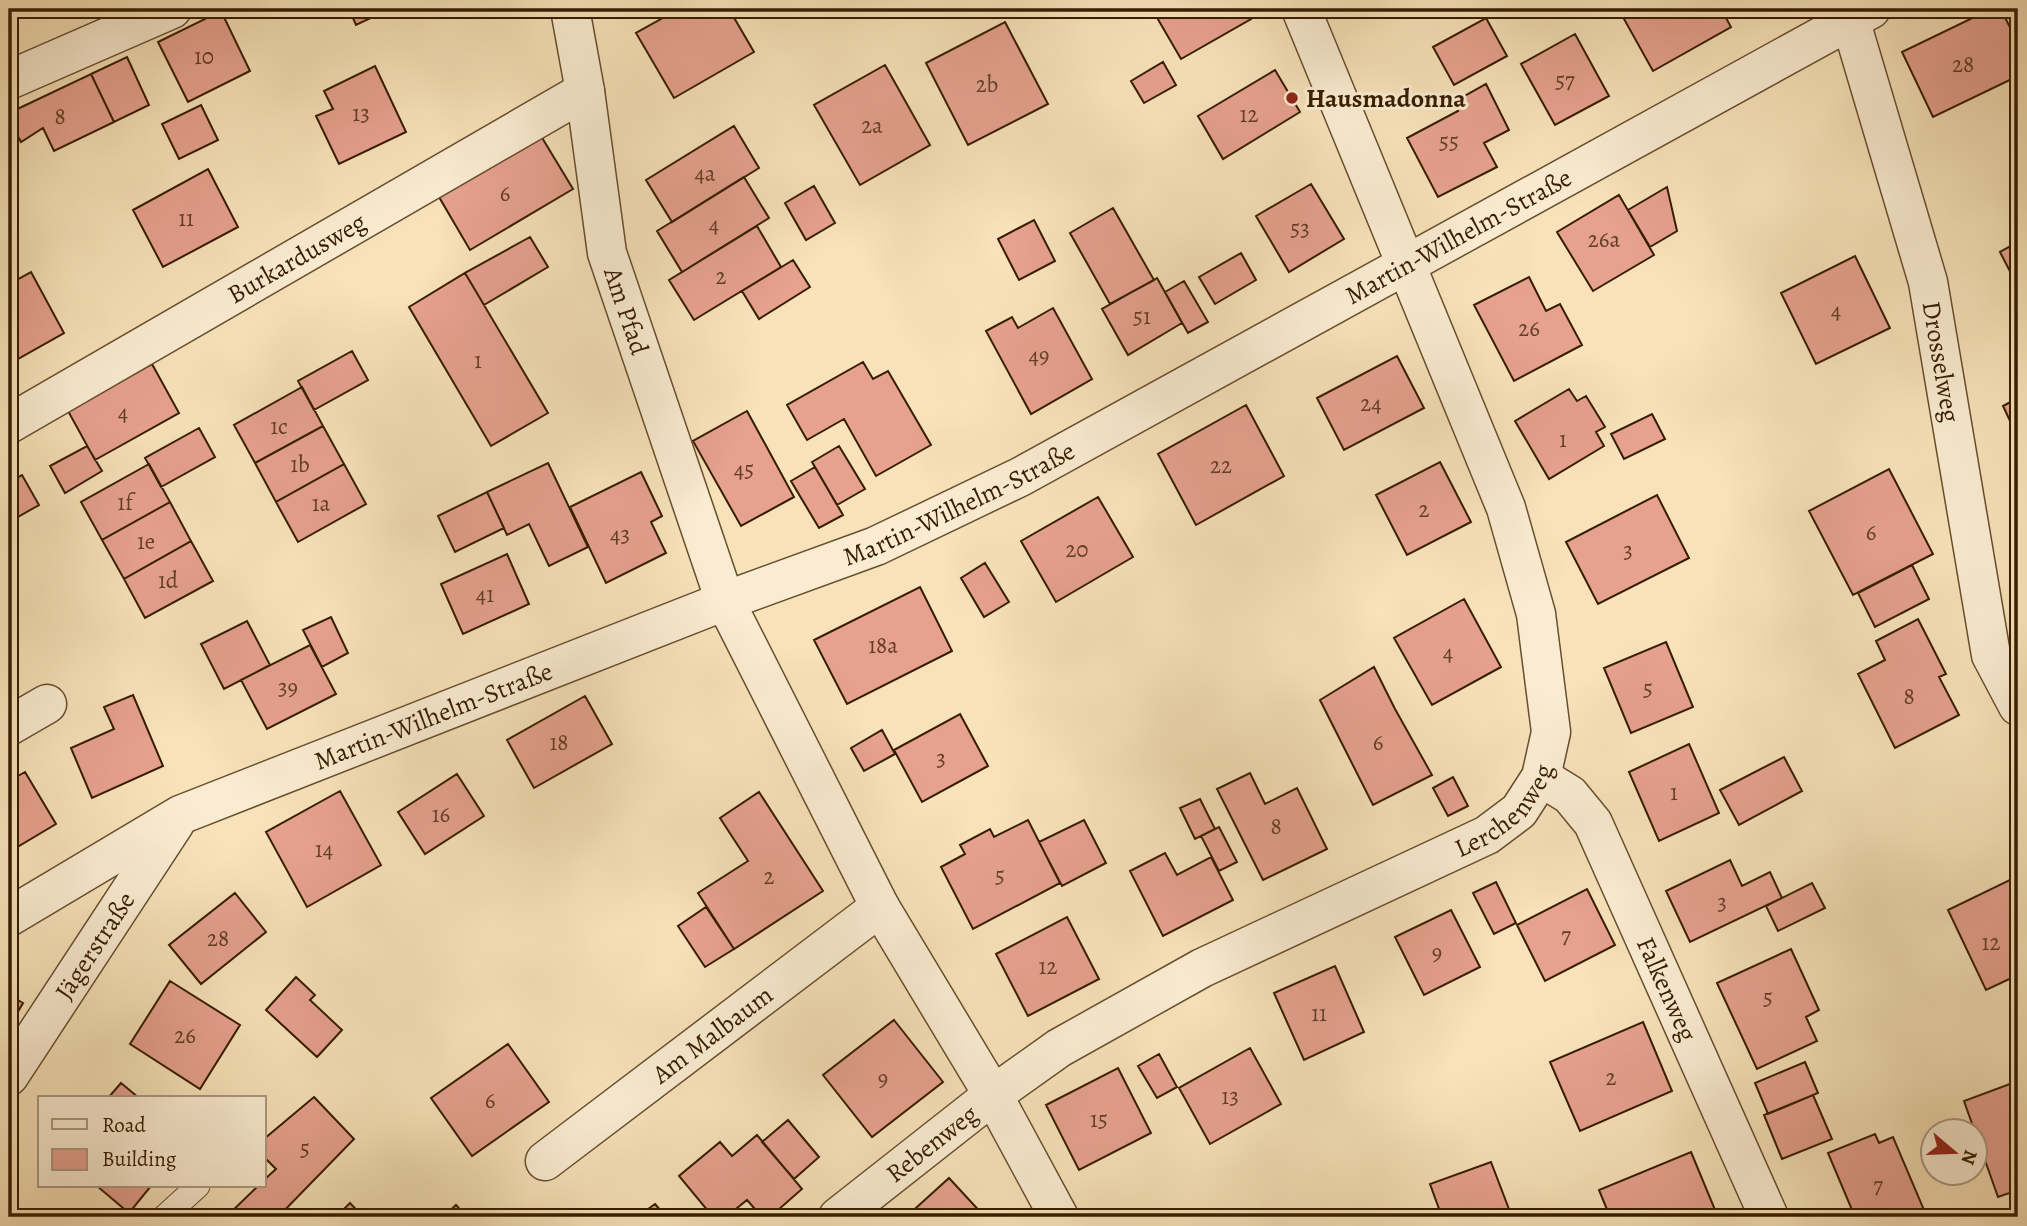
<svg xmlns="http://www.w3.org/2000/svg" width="2027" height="1226" font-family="Alegreya,serif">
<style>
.building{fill:#e6a18f;stroke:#371d00;stroke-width:2}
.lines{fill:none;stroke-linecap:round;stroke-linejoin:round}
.lane-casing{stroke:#674e2e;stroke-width:25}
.street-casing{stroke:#674e2e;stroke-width:41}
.lane{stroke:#faecd2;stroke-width:23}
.street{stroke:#faecd2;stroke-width:38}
.poi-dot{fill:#8f2418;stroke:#faecd2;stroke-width:2.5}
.labels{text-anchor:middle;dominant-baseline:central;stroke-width:6;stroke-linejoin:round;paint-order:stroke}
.number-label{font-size:23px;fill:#633e24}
.poi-label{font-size:26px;font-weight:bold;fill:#371d00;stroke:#faecd2;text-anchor:start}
.street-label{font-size:26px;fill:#371d00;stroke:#faecd2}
</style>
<rect width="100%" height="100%" fill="#f7e2b9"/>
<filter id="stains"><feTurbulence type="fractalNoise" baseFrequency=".00286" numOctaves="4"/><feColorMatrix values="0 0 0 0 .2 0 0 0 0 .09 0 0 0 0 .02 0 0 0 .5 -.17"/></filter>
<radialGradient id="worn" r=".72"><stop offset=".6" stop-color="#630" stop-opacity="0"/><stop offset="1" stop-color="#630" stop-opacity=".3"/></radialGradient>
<path class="building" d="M349 9H374L377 15 356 25Z
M679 9H729L754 52 674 98 636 33Z
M1152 9H1246L1251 19 1181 59Z
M1621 9H1721L1731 27 1653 71 1619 10Z
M1991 9H2001L2018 44V76L1933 117 1902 52Z
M221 11 250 71 188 102 158 42Z
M1486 18 1507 56 1454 85 1433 47Z
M1005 22 1048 104 968 145 926 63Z
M1575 34 1609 96 1555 125 1521 64Z
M127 57 149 105 114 122 91 74Z
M1163 62 1176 85 1144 103 1131 81Z
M885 65 930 145 860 185 814 105Z
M375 66 406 132 339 164 316 116 333 109 324 91Z
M1275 70 1300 112 1223 159 1198 116Z
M91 74 114 122 54 151 43 128 21 142 9 120V113Z
M1486 84 1509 130 1484 143 1497 167 1438 197 1407 138 1458 111 1454 102Z
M201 105 218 140 179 159 162 124Z
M734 126 759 168 672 222 646 180Z
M541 136 573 189 470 250 439 197Z
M208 169 238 227 163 267 133 210Z
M744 177 769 218 682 272 657 231Z
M1311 184 1344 239 1289 272 1256 216Z
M814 186 835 223 806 240 785 203Z
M1667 187 1677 231 1650 247 1628 210Z
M1619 195 1654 255 1593 291 1557 232Z
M1113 208 1154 280 1110 304 1070 233Z
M1034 220 1055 261 1019 280 998 239Z
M757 226 781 267 694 320 669 280Z
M530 237 548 267 484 305 465 273Z
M2018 242V287L2000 252Z
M1241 253 1256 280 1215 304 1199 277Z
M1855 256 1890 328 1816 364 1781 293Z
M793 260 810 287 759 319 742 291Z
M31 272 64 333 9 364V284Z
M465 273 548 413 491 446 409 307Z
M1529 277 1546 311 1560 304 1582 345 1514 381 1474 305Z
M1157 278 1182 323 1128 355 1102 309Z
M1184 281 1208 322 1188 333 1165 292Z
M1053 308 1092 379 1031 414 986 331 1012 317 1018 328Z
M352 351 368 380 314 410 298 381Z
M1397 356 1424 408 1344 450 1317 398Z
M863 362 873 379 888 371 931 445 876 476 844 419 807 440 787 405Z
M152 364 179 413 95 460 68 411Z
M302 387 323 426 255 463 234 425Z
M1569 389 1577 401 1586 396 1605 427 1596 432 1604 446 1549 479 1515 421Z
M2018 398V438L2003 406Z
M1246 405 1284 476 1196 525 1158 454Z
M747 411 794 497 741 526 693 441Z
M1652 414 1665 439 1624 459 1611 434Z
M323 426 344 464 276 502 255 463Z
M199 428 215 457 161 487 145 458Z
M87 446 102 471 65 493 50 466Z
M839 446 865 489 837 505 812 462Z
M1440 462 1471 522 1407 555 1376 495Z
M548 463 588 547 549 566 529 524 507 535 487 492Z
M149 464 170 502 102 540 81 502Z
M344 464 366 504 298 542 276 502Z
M815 467 843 515 819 528 791 481Z
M1889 469 1933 554 1853 595 1809 511Z
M641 472 662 516 651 522 666 553 606 583 570 507Z
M22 475 39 505 9 522V482Z
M487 492 504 528 455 552 438 516Z
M1657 495 1689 558 1598 604 1566 542Z
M1098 497 1133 557 1056 602 1021 541Z
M170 502 191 541 124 579 102 540Z
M191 541 213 581 145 618 124 579Z
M507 554 529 604 463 634 441 584Z
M985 563 1009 602 984 617 961 578Z
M1912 565 1929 599 1875 627 1858 593Z
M920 587 952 651 847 704 814 640Z
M1464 599 1501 667 1432 705 1394 638Z
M331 617 348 653 322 667 303 630Z
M1918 619 1946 674 1939 677 1959 715 1895 748 1858 674 1885 660 1876 641Z
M247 621 270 665 224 689 201 644Z
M1666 642 1693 707 1631 733 1604 668Z
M310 645 336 694 267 729 241 680Z
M1374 667 1395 709 1432 775 1373 805 1320 700Z
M133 695 163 766 92 798 71 748 114 729 104 707Z
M585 696 612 744 534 788 507 740Z
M960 714 988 766 922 802 894 750Z
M882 730 895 754 864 771 851 748Z
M1689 744 1719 813 1659 841 1629 772Z
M1784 757 1802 791 1739 825 1720 790Z
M25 772 56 824 9 852V781Z
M1250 773 1265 804 1297 788 1327 849 1263 880 1217 789Z
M457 774 484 816 425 854 398 812Z
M1453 777 1468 806 1448 816 1433 788Z
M340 791 381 865 307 907 266 832Z
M759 792 823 891 734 949 698 893 748 861 720 818Z
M1200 799 1215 829 1195 839 1180 808Z
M1028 820 1060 883 973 929 941 867 965 854 960 845 990 829 994 837Z
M1084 820 1106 863 1062 886 1039 842Z
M1219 827 1237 862 1219 871 1201 836Z
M1165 853 1177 875 1211 857 1233 900 1163 936 1130 871Z
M1730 860 1742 886 1770 872 1782 898 1690 942 1666 891Z
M2018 876V975L1986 990 1948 910Z
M1496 882 1516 923 1494 934 1473 893Z
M1812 883 1825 908 1778 931 1766 906Z
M1587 889 1615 945 1545 981 1517 925Z
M235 893 266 932 201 984 169 945Z
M706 907 734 949 705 967 678 926Z
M1451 910 1480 967 1424 995 1395 937Z
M1067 917 1099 979 1028 1016 996 954Z
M1791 949 1819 1010 1806 1017 1817 1041 1757 1069 1717 983Z
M1335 966 1364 1032 1304 1060 1274 993Z
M296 977 315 995 310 1000 342 1030 317 1057 266 1010Z
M170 981 240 1025 200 1089 130 1044Z
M9 995 23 1003 9 1027Z
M894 1020 943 1082 872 1137 823 1075Z
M1643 1022 1672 1091 1580 1131 1550 1062Z
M508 1044 549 1102 472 1156 431 1098Z
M1250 1048 1281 1104 1210 1144 1179 1088Z
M1159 1054 1177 1087 1157 1098 1138 1066Z
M1805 1062 1818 1093 1768 1114 1755 1083Z
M1118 1068 1151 1133 1079 1170 1046 1105Z
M2018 1081V1190L1998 1197 1964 1101Z
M121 1083 139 1098H108Z
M1813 1095 1832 1139 1782 1159 1764 1115Z
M314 1097 354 1139 278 1217H226L258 1186H264V1180L276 1169 264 1157V1139Z
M788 1120 819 1157 794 1179 762 1142Z
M1875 1134 1879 1143 1893 1137 1927 1217H1855L1828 1153Z
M757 1135 802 1189 770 1217H762L747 1200 726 1217H713L679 1176 720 1142 732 1156Z
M1691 1152 1718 1217H1610L1599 1190Z
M1491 1162 1512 1217H1442L1430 1184Z
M949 1178 985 1217H906Z
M97 1186H151L129 1213Z
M350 1203 363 1217H336Z
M655 1204 666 1217H637Z
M456 1205 467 1217H443Z
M1562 1210 1565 1217H1544Z"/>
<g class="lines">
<g class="lane-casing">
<path id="lane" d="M164 1217 198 1186"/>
</g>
<g class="street-casing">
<g id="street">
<path id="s1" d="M570 9 585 91 607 253 725 601 880 907 993 1095 1059 1217"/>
<path id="s2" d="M1850 19 1928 282 1991 655 2018 706"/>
<path d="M9 80 172 9"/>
<path id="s3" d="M9 424 585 91"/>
<path d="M9 726 47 704"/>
<path id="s4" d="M1541 777 1570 795 1593 823 1769 1217"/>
<path id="s5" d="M9 917 180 815 725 601 876 546 1020 477 1871 9"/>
<path id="s6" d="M9 1076 175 823"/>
<path id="s7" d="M545 1161 880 907"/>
<path id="s8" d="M838 1217 993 1095 1059 1048 1202 968 1487 835 1519 811 1541 777 1551 732 1536 614 1506 508 1301 9"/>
</g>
</g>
<use href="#lane" class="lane"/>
<use href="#street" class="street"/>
</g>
<circle class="poi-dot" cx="1292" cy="98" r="7"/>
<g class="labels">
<g class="number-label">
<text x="204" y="56">10</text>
<text x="1963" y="64">28</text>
<text x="1565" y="80">57</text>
<text x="987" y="84">2b</text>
<text x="361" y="113">13</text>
<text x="1249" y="114">12</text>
<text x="60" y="116">8</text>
<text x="872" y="125">2a</text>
<text x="1449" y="141">55</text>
<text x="705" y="173">4a</text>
<text x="505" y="193">6</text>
<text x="186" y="218">11</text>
<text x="714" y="224">4</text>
<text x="1300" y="228">53</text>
<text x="1604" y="239">26a</text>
<text x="721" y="276">2</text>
<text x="1836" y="310">4</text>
<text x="1142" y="316">51</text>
<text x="1529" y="328">26</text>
<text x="1039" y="355">49</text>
<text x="478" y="360">1</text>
<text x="1371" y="403">24</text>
<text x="123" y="412">4</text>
<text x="279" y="426">1c</text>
<text x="1563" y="439">1</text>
<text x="300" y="464">1b</text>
<text x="1221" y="465">22</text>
<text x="744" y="469">45</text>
<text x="125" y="502">1f</text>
<text x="321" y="503">1a</text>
<text x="1424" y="509">2</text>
<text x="1871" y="532">6</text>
<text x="620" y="534">43</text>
<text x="146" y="541">1e</text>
<text x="1077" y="549">20</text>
<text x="1628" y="550">3</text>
<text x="168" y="580">1d</text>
<text x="485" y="594">41</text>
<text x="883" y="645">18a</text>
<text x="1448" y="652">4</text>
<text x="288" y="687">39</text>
<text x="1648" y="688">5</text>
<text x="1909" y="696">8</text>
<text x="559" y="742">18</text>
<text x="1378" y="742">6</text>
<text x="941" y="758">3</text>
<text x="1674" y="792">1</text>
<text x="441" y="814">16</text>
<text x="1276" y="826">8</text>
<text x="324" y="849">14</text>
<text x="1000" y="875">5</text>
<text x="769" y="876">2</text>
<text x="1722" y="902">3</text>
<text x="1566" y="935">7</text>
<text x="218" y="938">28</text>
<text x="1991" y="942">12</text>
<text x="1437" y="952">9</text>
<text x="1048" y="966">12</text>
<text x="1768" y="997">5</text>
<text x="1319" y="1013">11</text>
<text x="185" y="1035">26</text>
<text x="1611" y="1077">2</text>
<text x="883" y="1078">9</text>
<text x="1230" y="1096">13</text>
<text x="490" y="1100">6</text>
<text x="1099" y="1119">15</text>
<text x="305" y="1148">5</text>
<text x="1878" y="1185">7</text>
</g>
<g class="poi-label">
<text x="1306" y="98">Hausmadonna</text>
</g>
<g class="street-label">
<text stroke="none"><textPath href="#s5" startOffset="1605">Martin-Wilhelm-Straße</textPath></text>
<text stroke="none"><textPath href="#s3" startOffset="332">Burkardusweg</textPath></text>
<text stroke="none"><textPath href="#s1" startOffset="308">Am Pfad</textPath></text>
<text stroke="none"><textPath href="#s2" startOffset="355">Drosselweg</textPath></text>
<text stroke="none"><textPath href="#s5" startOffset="1038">Martin-Wilhelm-Straße</textPath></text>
<text stroke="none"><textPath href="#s5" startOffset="471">Martin-Wilhelm-Straße</textPath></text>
<text stroke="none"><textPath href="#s8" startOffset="786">Lerchenweg</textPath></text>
<text stroke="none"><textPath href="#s6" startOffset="156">Jägerstraße</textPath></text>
<text stroke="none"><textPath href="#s4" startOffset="252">Falkenweg</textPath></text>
<text stroke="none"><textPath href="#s7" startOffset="210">Am Malbaum</textPath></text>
<text stroke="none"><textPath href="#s8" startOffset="119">Rebenweg</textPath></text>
</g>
</g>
<rect width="2027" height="1226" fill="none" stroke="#f7e2b9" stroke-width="35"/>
<rect x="10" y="10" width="2006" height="1205" fill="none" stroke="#371d00" stroke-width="3.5"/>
<rect x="18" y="18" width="1992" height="1191" fill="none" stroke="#371d00" stroke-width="2"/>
<rect x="38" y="1096" width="228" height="91" fill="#faecd2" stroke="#ac997e" stroke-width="2"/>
<rect x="52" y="1119" width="35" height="10" fill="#faecd2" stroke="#ac997e" stroke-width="2"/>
<text x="102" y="1132" font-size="21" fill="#371d00">Road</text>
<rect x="52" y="1149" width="35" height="21" fill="#e6a18f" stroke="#ac997e" stroke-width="2"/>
<text x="102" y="1166" font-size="21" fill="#371d00">Building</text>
<g transform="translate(1954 1152) rotate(109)"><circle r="33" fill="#faecd2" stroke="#ac997e" stroke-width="2"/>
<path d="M0-5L12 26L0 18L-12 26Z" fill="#8f2418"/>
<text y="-10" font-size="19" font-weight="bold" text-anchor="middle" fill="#371d00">N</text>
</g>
<rect width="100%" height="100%" filter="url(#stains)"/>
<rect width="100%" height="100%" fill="url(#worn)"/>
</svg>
